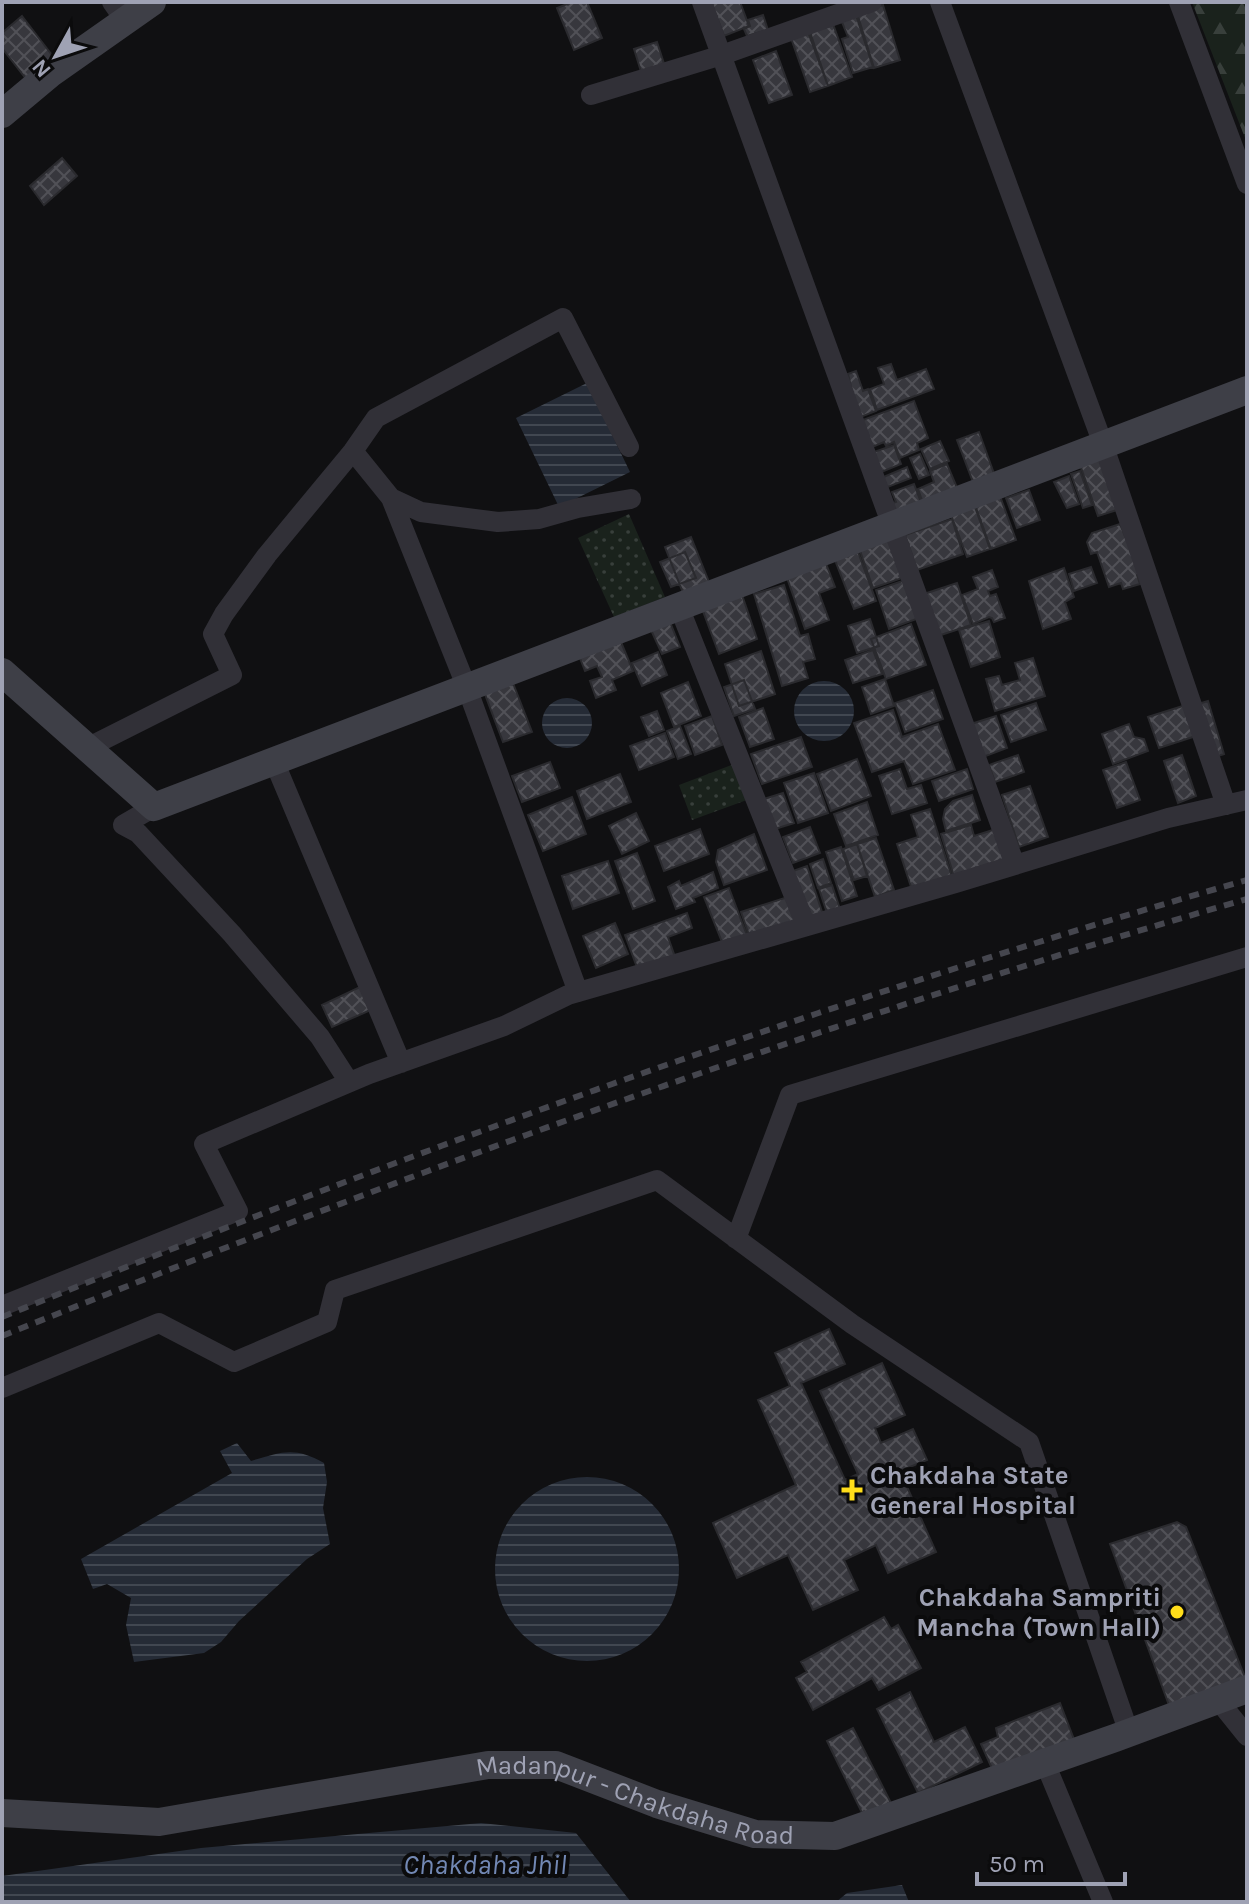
<svg xmlns="http://www.w3.org/2000/svg" width="1249" height="1904" font-family="Karla,sans-serif">
<style>
.grass{fill:url(#grass-dots)}
.forest{fill:url(#forest-firs)}
.water{fill:url(#water-rules)}
.building{fill:url(#building-cross-hatch);stroke:#2a2a2e;stroke-width:2}
.lines{fill:none;stroke-linecap:round;stroke-linejoin:round}
.minor{stroke:#313037;stroke-width:20}
.secondary{stroke:#3e3f47;stroke-width:28}
.rail{stroke:#45464e;stroke-width:6;stroke-dasharray:10 8;stroke-linecap:butt}
.poi-dot{fill:#ffdd1a;stroke:#0b0b0c;stroke-width:3}
.labels{text-anchor:middle;dominant-baseline:central;stroke-width:8;stroke-linejoin:round;paint-order:stroke}
.poi-label{font-size:26px;font-weight:bold;fill:#9fa2b4;stroke:#0b0b0c;text-anchor:start}
.street-label{font-size:26px;fill:#9fa2b4;stroke:#0b0b0c}
.water-label{font-size:28px;font-style:italic;fill:#7288b4;stroke:#0b0b0c}
</style>
<defs>
<pattern id="grass-dots" width="8" height="8" patternUnits="userSpaceOnUse" patternTransform="scale(2)"><rect width="8" height="8" fill="#1a221c"/><path d="M2 2h.1M6 6h.1" fill="none" stroke="#383f3b" stroke-width="1.8" stroke-linecap="round"/></pattern>
<pattern id="forest-firs" width="22" height="20" patternUnits="userSpaceOnUse" patternTransform="scale(2)"><rect width="22" height="20" fill="#1a221c"/><path d="M5 1l3.5 6h-7zM16 11l3.5 6h-7z" fill="#383f3b"/></pattern>
<pattern id="water-rules" width="6" height="5" patternUnits="userSpaceOnUse" patternTransform="scale(2)"><rect width="6" height="5" fill="#252b36"/><path d="M0 2.5h6" fill="none" stroke="#414751"/></pattern>
<pattern id="building-cross-hatch" width="8" height="8" patternUnits="userSpaceOnUse" patternTransform="scale(2)"><rect width="8" height="8" fill="#37373d"/><path d="M0 0l8 8M0 8l8-8" fill="none" stroke="#515157"/></pattern>
</defs>
<rect width="100%" height="100%" fill="#101012"/>
<path class="grass" d="M629 514 665 597 614 617 578 538Z
M742 761 755 797 692 820 679 785Z"/>
<path class="forest" d="M1192 2H1247V143Z"/>
<path class="water" d="M587 383 630 472 559 507 516 418Z
M794 711a30 30 0 1 1 60 0a30 30 0 1 1-60 0Z
M542 723a25 25 0 1 1 50 0a25 25 0 1 1-50 0Z
M237 1443 251 1461C282 1452 294 1446 324 1463L327 1482 323 1508 330 1544 307 1559 239 1621 221 1642 204 1653 134 1662 126 1625 131 1598 107 1584 93 1589 81 1559 232 1473 220 1451Z
M495 1569a92 92 0 1 1 184 0a92 92 0 1 1-184 0Z
M481 1823 576 1833 631 1902H2V1876L201 1848Z
M902 1885 909 1902H836L847 1893Z"/>
<path class="building" d="M572 2H587L602 38 574 50 557 8Z
M711 2H740L749 26 724 36Z
M883 5 900 60 874 68 857 13Z
M855 12 873 67 853 73 842 39 848 37 842 22Z
M763 15 768 30 747 36 744 29 750 26 748 20Z
M22 16 55 59 27 80 2 48V33Z
M833 24 852 77 828 86 810 32Z
M808 32 828 86 810 92 791 38Z
M657 42 666 70 643 78 634 49Z
M776 51 792 95 769 103 753 60Z
M62 158 77 176 44 205 30 186Z
M891 364 897 380 926 369 934 389 877 410 870 389 884 384 878 368Z
M856 371 863 391 868 389 876 411 858 418 848 374Z
M914 401 928 438 917 443 919 450 900 458 894 442 886 446 884 442 870 448 860 421Z
M979 432 997 482 976 490 957 440Z
M940 441 949 461 930 469 921 449Z
M894 445 901 464 879 473 871 453Z
M1099 451 1120 509 1098 516 1078 459Z
M920 454 929 475 919 479 910 458Z
M947 464 958 490 925 509 918 489 934 482 930 471Z
M907 467 911 478 885 488 881 478Z
M1080 471 1092 505 1083 508 1071 474Z
M1069 476 1079 504 1067 508 1054 482Z
M914 484 924 510 894 522 887 505 896 502 892 492Z
M1029 490 1040 520 1017 528 1006 498Z
M1000 496 1016 540 991 549 975 505Z
M975 507 990 549 967 557 951 515Z
M952 519 963 554 917 570 905 535Z
M1120 524 1141 573 1137 575 1140 584 1123 589 1121 583 1109 587 1097 552 1091 554 1087 542 1092 533Z
M893 533 908 576 873 588 858 545Z
M691 537 711 587 685 598 665 547Z
M685 552 696 578 671 587 660 562Z
M858 552 876 601 854 609 835 560Z
M825 561 835 587 819 593 829 620 805 629 786 575Z
M1091 567 1097 583 1074 591 1069 574Z
M1064 568 1074 597 1065 602 1071 619 1043 629 1029 581Z
M992 570 998 587 988 591 990 596 996 594 1005 618 994 622 992 618 989 617 973 624 962 595 978 589 973 577Z
M908 579 922 617 889 629 876 590Z
M957 583 971 625 935 637 921 595Z
M784 585 800 636 808 634 815 659 803 662 808 678 782 686 754 594Z
M740 589 757 639 719 654 700 603Z
M870 619 879 646 857 653 848 626Z
M989 621 1000 657 971 667 959 630Z
M670 622 680 647 662 654 651 630Z
M911 624 926 665 886 679 871 639Z
M621 642 633 671 612 680 616 690 596 698 590 681 602 677 597 666 585 671 580 658Z
M873 650 882 674 853 683 845 660Z
M761 651 775 694 739 706 725 664Z
M658 652 667 675 642 686 632 663Z
M1033 658 1045 696 995 711 986 679 999 676 1002 685 1020 680 1015 663Z
M511 678 532 732 503 742 483 689Z
M885 679 894 706 871 714 862 687Z
M744 680 755 709 734 716 724 687Z
M688 682 701 716 674 727 661 693Z
M933 690 943 719 905 732 895 703Z
M1208 701 1224 754 1215 757 1198 704Z
M1036 703 1046 730 1011 742 1001 715Z
M1189 704 1199 735 1159 748 1148 717Z
M763 708 774 739 750 747 739 717Z
M893 710 902 737 938 724 955 770 913 784 904 761 872 772 854 723Z
M657 711 664 730 649 736 641 717Z
M712 716 722 745 695 755 685 726Z
M996 716 1007 748 983 757 971 724Z
M1129 724 1134 737 1144 739 1148 751 1113 764 1102 734Z
M680 726 691 754 678 759 667 731Z
M665 733 674 757 639 770 630 746Z
M801 737 812 767 762 784 751 754Z
M1018 755 1024 772 995 782 989 765Z
M1182 755 1196 796 1178 803 1164 761Z
M857 759 871 796 831 811 817 774Z
M550 762 560 788 522 802 512 776Z
M1126 762 1140 800 1117 808 1103 770Z
M900 769 907 789 921 785 927 803 892 814 879 776Z
M967 769 973 789 939 801 932 781Z
M814 773 828 813 798 823 784 783Z
M620 774 631 802 587 819 577 791Z
M1030 786 1048 837 1019 847 1002 795Z
M783 793 794 823 775 829 764 799Z
M972 795 980 820 946 831 943 819 945 809 953 801Z
M572 797 586 834 543 851 528 815Z
M867 802 878 835 846 846 834 814Z
M930 809 953 880 913 893 897 844 918 837 911 815Z
M636 813 649 841 622 854 609 826Z
M971 825 974 836 999 828 1007 851 999 867 955 880 941 834Z
M810 827 820 853 793 863 783 837Z
M700 829 709 854 664 871 655 846Z
M754 834 767 870 724 885 716 862 718 850Z
M876 838 894 890 875 897 857 844Z
M857 844 867 876 854 880 843 849Z
M841 847 857 896 842 901 826 852Z
M637 853 655 901 633 909 615 861Z
M823 859 831 883 818 888 810 864Z
M608 861 619 893 573 909 562 876Z
M807 866 824 918 808 924 790 872Z
M713 872 718 888 693 898 695 902 676 909 668 887 679 881 681 886Z
M832 885 841 912 828 916 819 889Z
M729 888 748 938 724 947 704 897Z
M791 896 800 921 750 938 741 912Z
M687 913 692 928 668 937 675 957 638 970 625 935Z
M615 923 628 954 596 968 583 936Z
M362 986 373 1009 332 1027 322 1005Z
M829 1329 845 1364 801 1383 845 1480 858 1474 820 1391 882 1363 905 1415 875 1428 881 1443 913 1429 927 1460 900 1471 936 1552 888 1573 876 1545 844 1560 858 1590 813 1610 788 1555 737 1578 713 1523 796 1485 758 1400 790 1386 775 1353Z
M1177 1522 1186 1527 1246 1680 1170 1708 1110 1544Z
M884 1617 891 1629 898 1625 921 1668 879 1690 872 1678 813 1710 796 1678 807 1672 801 1662Z
M910 1692 934 1742 965 1727 982 1762 918 1793 877 1709Z
M1060 1703 1075 1742 994 1773 981 1744 998 1737 996 1728Z
M853 1728 891 1803 864 1817 827 1741Z"/>
<g class="lines">
<path class="minor" d="M112 2 126 22
M702 2 1015 865
M940 2 1103 444 1226 805
M1179 2 1247 184
M591 95 722 55 872 2
M353 451 391 498
M679 607 806 926
M87 748 232 675 213 634 224 614 267 555 353 451 376 418 563 318 629 447
M274 761 401 1063
M154 807 123 825 138 833 232 934 320 1037 349 1082
M578 992 467 688 391 498 421 512 498 522 539 519 578 508 631 499
M736 1239 790 1095 1247 957
M2 1306 238 1211 204 1144 369 1074 504 1026 568 995 956 883 1168 818 1247 800
M2 1388 159 1323 234 1362 327 1322 335 1290 657 1180 852 1324 1029 1442 1129 1733
M1218 1700 1247 1736
M1045 1763 1103 1902"/>
<g class="secondary">
<path d="M2 114 51 73 152 2"/>
<path d="M2 672 154 807 1247 390"/>
<path id="s1" d="M2 1813 159 1822 488 1765H556L657 1804 755 1834 835 1836 1115 1738 1247 1689"/>
</g>
<path class="rail" d="M2 1317C410 1151 824 1001 1247 880
M2 1336C410 1172 824 1021 1247 899"/>
</g>
<g class="poi-dot">
<path d="M848 1478h8v8h8v8h-8v8h-8v-8h-8v-8h8z"/>
<circle cx="1177" cy="1612" r="8"/>
</g>
<g class="labels">
<g class="poi-label">
<text x="870" y="1475">Chakdaha State<tspan x="870" dy="30">General Hospital</tspan></text>
<text x="1161" y="1597" text-anchor="end">Chakdaha Sampriti<tspan x="1161" dy="30">Mancha (Town Hall)</tspan></text>
</g>
<g class="street-label">
<text stroke="none"><textPath href="#s1" startOffset="644">Madanpur - Chakdaha Road</textPath></text>
</g>
<g class="water-label">
<text x="485" y="1864">Chakdaha Jhil</text>
</g>
</g>
<rect width="1249" height="1904" fill="none" stroke="#9fa2b4" stroke-width="8"/>
<g transform="translate(56 56) rotate(230)" stroke="#0b0b0c" stroke-width="6" paint-order="stroke">
<path d="M0-6L14 30L0 20L-14 30Z" fill="#9fa2b4"/>
<text y="-12" font-size="22" font-weight="bold" text-anchor="middle" fill="#9fa2b4">N</text>
</g>
<path d="M977 1872v12h148v-12" fill="none" stroke="#9fa2b4" stroke-width="4"/>
<text x="989" y="1872" font-size="24" fill="#9fa2b4" stroke="#0b0b0c" stroke-width="6" paint-order="stroke">50 m</text>
</svg>
